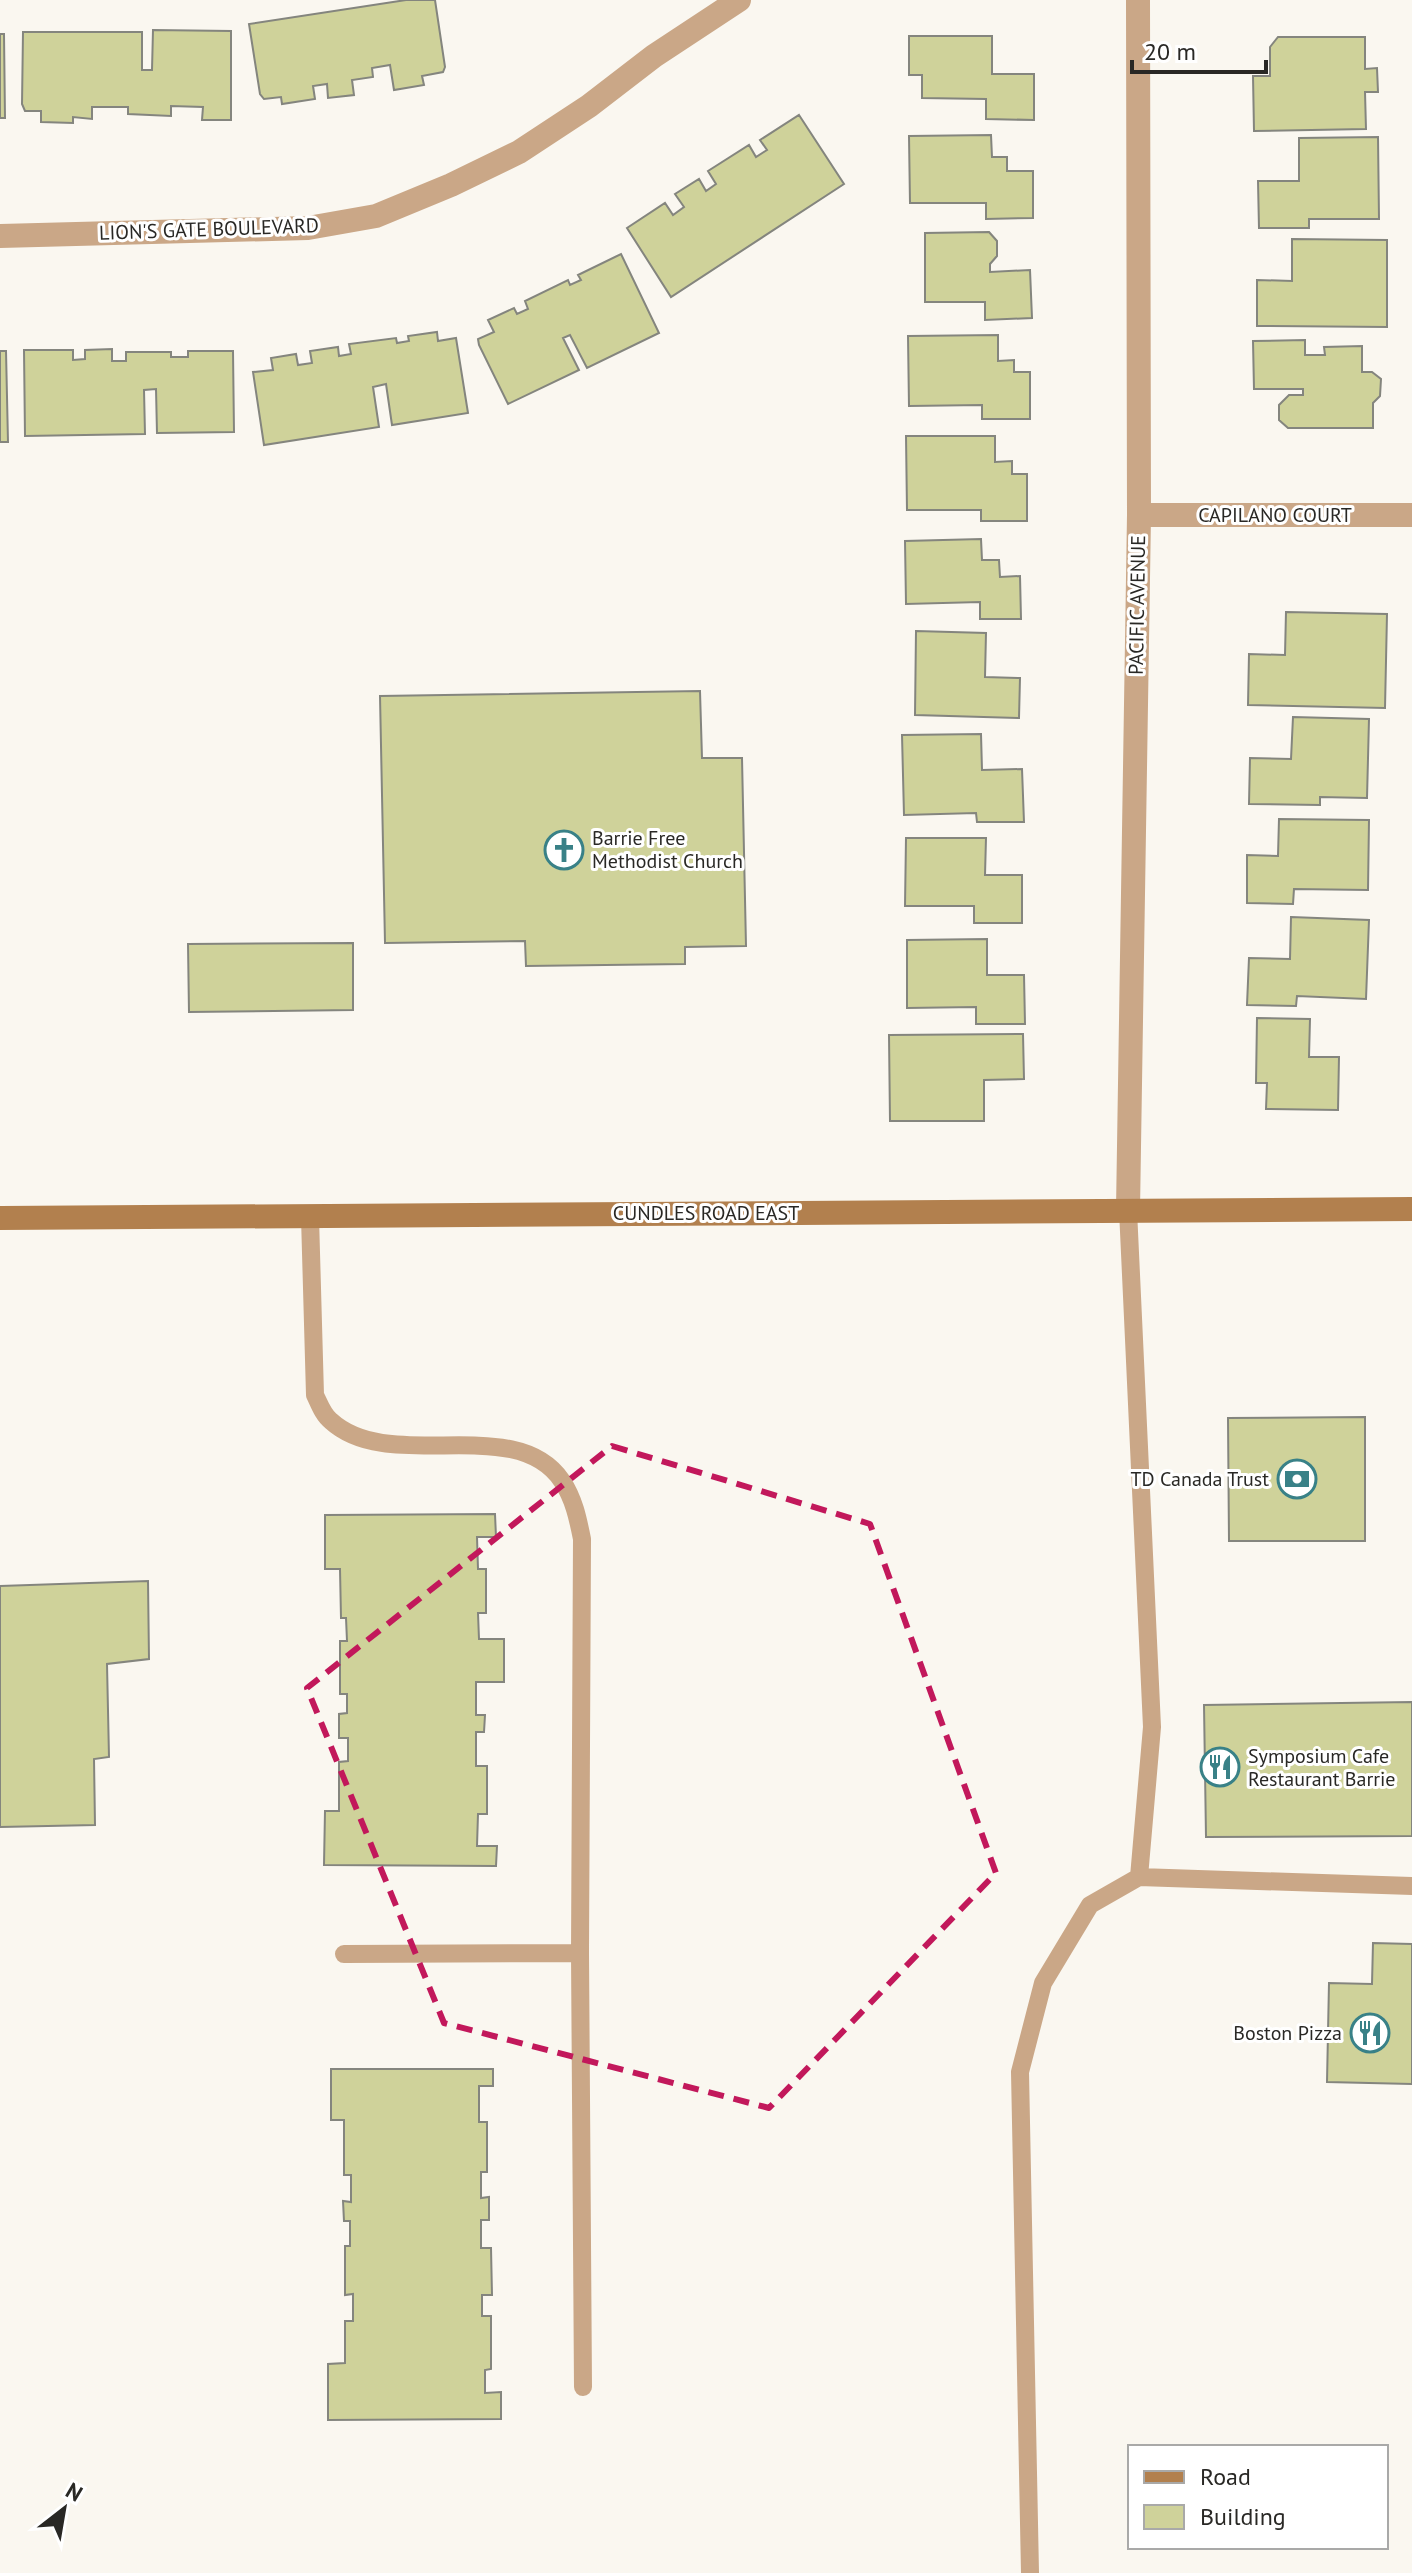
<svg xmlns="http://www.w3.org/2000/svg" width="1412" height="2573" font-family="'PT Sans',sans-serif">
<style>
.building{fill:#cfd29a;stroke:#84857e;stroke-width:2}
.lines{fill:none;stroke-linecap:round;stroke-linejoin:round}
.service{stroke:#caa787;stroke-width:18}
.minor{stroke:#caa787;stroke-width:24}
.secondary{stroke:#b2804e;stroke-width:24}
.marked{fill:none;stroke:#c2185b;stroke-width:6;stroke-dasharray:16 10;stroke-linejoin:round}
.labels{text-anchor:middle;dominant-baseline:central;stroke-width:6;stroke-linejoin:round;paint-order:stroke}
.street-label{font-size:20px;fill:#292825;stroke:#fff}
.poi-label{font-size:20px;fill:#292825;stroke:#fff;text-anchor:start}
</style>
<rect width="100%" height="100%" fill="#faf7f0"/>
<path class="building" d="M406 0H435L445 67 443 72 422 76 424 85 394 90 390 65 372 68 373 77 352 80 354 95 328 98 327 84 313 86 315 99 282 104 281 97 264 99 260 94 249 24Z
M153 30 231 31V120H202L203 107 171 106V116L128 114V107H92V119L73 117V123L41 122V111H25L22 104 23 32H142V70H152Z
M0 34H4L5 118H0Z
M909 36H992V74H1034V120L986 119V99L922 98V75H909Z
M1278 37H1365V69L1377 68 1378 92H1365L1366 129 1254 131 1253 76H1270V47Z
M799 115 844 184 671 297 627 228 665 203 673 215 684 207 675 194 699 179 706 191 716 184 708 171 749 145 756 157 767 150 760 140Z
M991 135 992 157H1007V171H1033V218L986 219V203H910L909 136Z
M1378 137 1379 219H1309V228H1259L1258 181H1299V138Z
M989 232 997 241V256L990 264V272L1030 270 1032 318 985 320V302H925V233Z
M1292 239 1387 240V327L1257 326V280L1292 281Z
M621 254 659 333 587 368 570 335 563 338 579 370 508 404 479 345 478 339 494 332 488 320 514 308 517 314 528 309 525 301 568 280 570 285 581 280 578 275Z
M437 332 438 341 456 338 468 413 392 425 386 384 373 387 379 427 264 445 253 372 273 370 271 358 296 354 298 365 312 363 310 351 338 347 339 356 351 354 349 344 396 338 397 343 409 341 408 336Z
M998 335V361L1014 360V372H1030V419H982V405L909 406 908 336Z
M1305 340V355H1325L1324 347 1362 346V372H1372L1381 379 1380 396 1373 403V428H1288L1279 420V405L1289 395H1303V389H1254L1253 341Z
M112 349V361H126V352H171V357H188V351H233L234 432 157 433 156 389 144 390 145 434 25 436 24 350H73V360L85 359V350Z
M0 351H6L8 442H0Z
M906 436H995V462L1012 461V474H1027V521H981V510H907Z
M981 539 982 560H999L1000 577 1020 576 1021 619H980V602L906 604 905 541Z
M1286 612 1387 614 1385 708 1248 705 1249 654 1285 655Z
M916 631 986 633 985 677 1020 678 1019 718 915 715Z
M700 691 702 758H742L746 946 685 947V964L526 966 525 941 385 943 380 696Z
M1293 717 1369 719 1367 798 1320 797V805L1249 804 1250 758 1291 759Z
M981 734 982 770 1022 769 1024 822H977L976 813 904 815 902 735Z
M1279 819 1369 820 1368 890 1294 889 1293 904 1247 903V855L1278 856Z
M906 838H986L985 875H1022V923H974V906H905Z
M1291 917 1369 920 1366 999 1297 996 1296 1006 1247 1005 1249 958 1290 959Z
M987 939V975H1024L1025 1024H976V1007L907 1008V940Z
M353 943V1010L189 1012 188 944Z
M1257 1018 1310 1019 1309 1057H1339L1338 1110 1266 1109 1267 1083H1256Z
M1023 1034 1024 1079 984 1080V1121H890L889 1035Z
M1365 1417V1541H1229L1228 1418Z
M495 1514 496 1537H477L478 1569H486V1613H478L479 1639H504V1682H476V1715H485L484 1732H476V1766H487V1814H478L477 1846H497L496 1866 324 1865 325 1811H339V1762L348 1761V1738H339V1714L347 1713V1694H340V1641H347L346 1618H341L340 1569H325V1515Z
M148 1581 149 1659 107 1664 109 1757 94 1759 95 1825 0 1827V1586Z
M1412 1702V1836L1206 1837 1204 1705Z
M1373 1943 1412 1944V2084L1327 2082 1329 1983 1372 1984Z
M331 2069H493V2086H479V2122H487V2172H481V2198L489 2197V2220H481V2248H491L492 2295H482V2316H491V2369L485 2370V2393L501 2392V2419L328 2420V2364L345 2363V2321H353V2294L345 2295V2246H350V2221H344L343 2201 351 2202V2175H344V2120H331Z"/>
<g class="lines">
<path class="service" d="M1128 1210 1152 1727 1139 1877 1412 1886
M310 1217 315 1395C319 1403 323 1415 331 1421 390 1475 516 1412 562 1481 574 1499 578 1519 582 1539L580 1953 583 2387
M344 1954 580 1953
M1030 2573 1020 2072 1043 1983 1090 1905 1139 1877"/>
<path class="minor" d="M0 236 308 228 376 216 451 185 519 152 589 106 654 56 739 0
M1139 515H1412
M1128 1210 1139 515 1138 0"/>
<path class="secondary" d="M0 1218 1412 1209"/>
</g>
<path class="marked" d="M612 1446 870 1524 996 1873 769 2108 444 2023 307 1688Z"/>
<defs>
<g id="church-ring" transform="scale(2)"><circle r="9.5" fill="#fff" stroke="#398187" stroke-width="1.5"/><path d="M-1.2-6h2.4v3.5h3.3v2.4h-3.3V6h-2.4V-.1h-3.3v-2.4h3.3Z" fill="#398187"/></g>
<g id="bank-ring" transform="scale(2)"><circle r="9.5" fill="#fff" stroke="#398187" stroke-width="1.5"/><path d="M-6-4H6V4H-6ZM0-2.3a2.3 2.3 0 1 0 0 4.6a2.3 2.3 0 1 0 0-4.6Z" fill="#398187"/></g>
<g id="restaurant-ring" transform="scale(2)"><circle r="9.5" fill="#fff" stroke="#398187" stroke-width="1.5"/><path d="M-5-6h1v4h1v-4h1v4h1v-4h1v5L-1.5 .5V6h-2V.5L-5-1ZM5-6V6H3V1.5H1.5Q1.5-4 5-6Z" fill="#398187"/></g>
</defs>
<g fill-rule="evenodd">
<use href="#church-ring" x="564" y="850"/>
<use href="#bank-ring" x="1297" y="1479"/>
<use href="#restaurant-ring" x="1220" y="1767"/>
<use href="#restaurant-ring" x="1370" y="2033"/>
</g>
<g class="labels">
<g class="street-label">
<text transform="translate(209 229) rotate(-2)">LION'S GATE BOULEVARD</text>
<text x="1275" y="515">CAPILANO COURT</text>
<text transform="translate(1137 605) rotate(-89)">PACIFIC AVENUE</text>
<text x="706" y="1213">CUNDLES ROAD EAST</text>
</g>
<g class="poi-label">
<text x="592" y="838">Barrie Free<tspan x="592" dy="23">Methodist Church</tspan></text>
<text x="1269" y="1479" text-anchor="end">TD Canada Trust</text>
<text x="1248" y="1756">Symposium Cafe<tspan x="1248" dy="23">Restaurant Barrie</tspan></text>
<text x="1342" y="2033" text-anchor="end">Boston Pizza</text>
</g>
</g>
<rect x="1128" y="2445" width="260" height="104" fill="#ffffff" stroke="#a9a9a8" stroke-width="2"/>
<rect x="1144" y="2471" width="40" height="12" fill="#b2804e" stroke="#a9a9a8" stroke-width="2"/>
<text x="1200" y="2485" font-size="24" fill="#292825">Road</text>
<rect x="1144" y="2505" width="40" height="24" fill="#cfd29a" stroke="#a9a9a8" stroke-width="2"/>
<text x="1200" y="2525" font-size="24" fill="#292825">Building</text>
<g transform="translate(64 2509) rotate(31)" stroke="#ffffff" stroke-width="6" paint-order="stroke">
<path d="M0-6L14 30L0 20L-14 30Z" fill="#292825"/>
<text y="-12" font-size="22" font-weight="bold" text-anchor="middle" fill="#292825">N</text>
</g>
<path d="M1132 60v12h134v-12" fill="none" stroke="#292825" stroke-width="4"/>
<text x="1144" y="60" font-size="24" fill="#292825" stroke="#ffffff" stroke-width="6" paint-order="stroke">20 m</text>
</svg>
